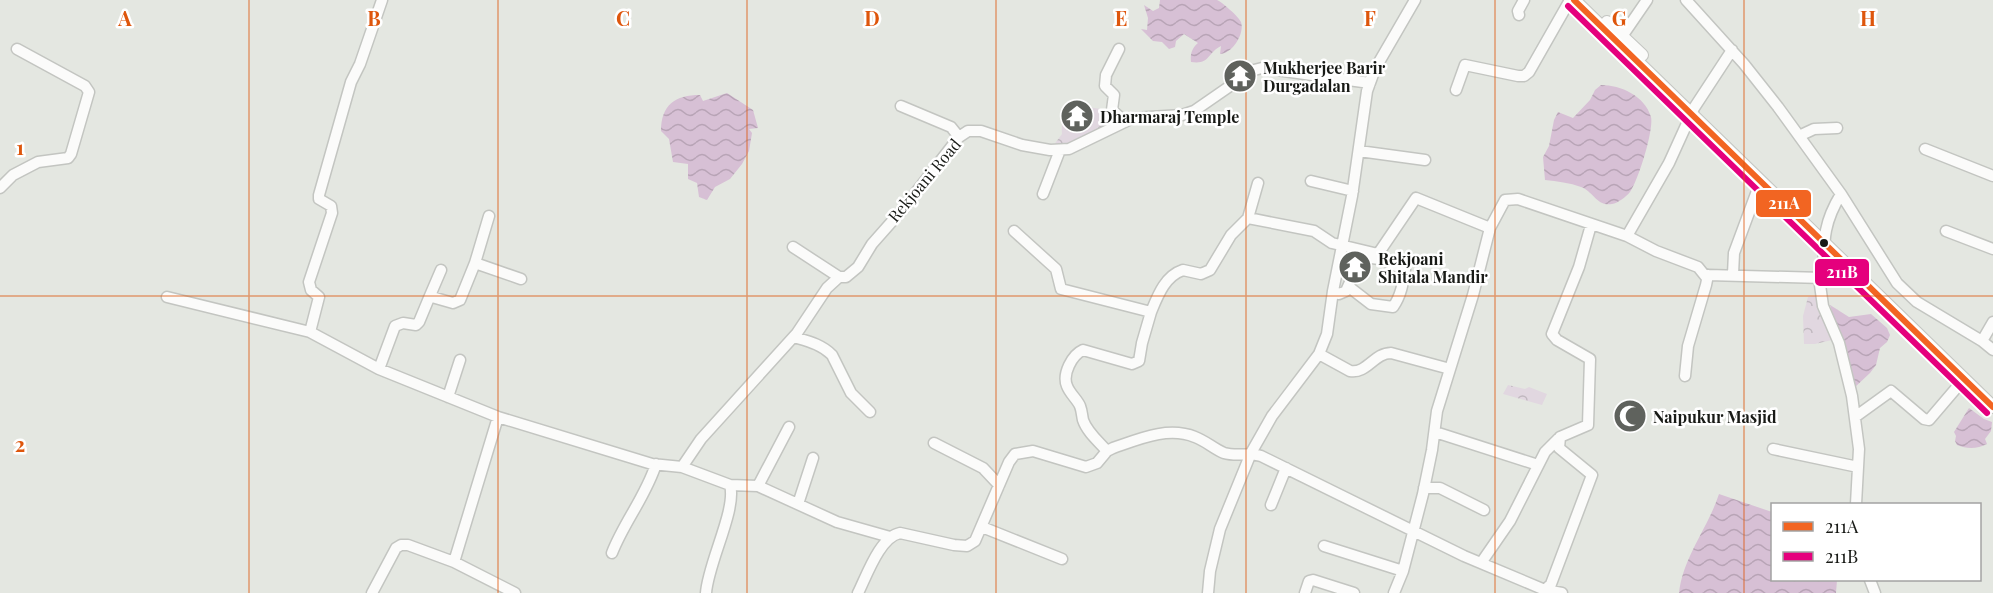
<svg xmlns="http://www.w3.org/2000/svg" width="1993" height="593" font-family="'Playfair Display',serif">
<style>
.park{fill:url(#park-crowns)}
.water{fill:url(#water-waves)}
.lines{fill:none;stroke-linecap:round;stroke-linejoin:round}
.minor-casing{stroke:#c3c5c1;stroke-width:13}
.major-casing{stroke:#c3c5c1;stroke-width:14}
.minor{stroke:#fbfbfa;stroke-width:10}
.major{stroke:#fbfbfa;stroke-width:12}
.bus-1-casing{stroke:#fff;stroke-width:10}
.bus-2-casing{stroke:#fff;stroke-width:10}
.bus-1{stroke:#f26522;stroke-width:6}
.bus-2{stroke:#e5007d;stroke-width:6}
.grid{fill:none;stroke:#de560c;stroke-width:1.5;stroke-opacity:0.55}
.bus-dot{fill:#181a16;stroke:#fff;stroke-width:2}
.labels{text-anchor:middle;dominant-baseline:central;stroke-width:5;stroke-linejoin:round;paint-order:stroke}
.poi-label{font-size:16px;font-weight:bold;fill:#181a16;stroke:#fff;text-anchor:start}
.street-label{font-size:16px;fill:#181a16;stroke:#fff}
.grid-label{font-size:20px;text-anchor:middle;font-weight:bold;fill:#de560c;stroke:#fff;stroke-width:5;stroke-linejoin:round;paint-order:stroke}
.line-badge{stroke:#fff;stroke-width:2}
.badge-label{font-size:16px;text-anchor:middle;font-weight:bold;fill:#fff}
</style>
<defs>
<pattern id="park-crowns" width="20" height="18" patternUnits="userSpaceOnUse" patternTransform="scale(1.5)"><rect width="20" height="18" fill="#e1d7e0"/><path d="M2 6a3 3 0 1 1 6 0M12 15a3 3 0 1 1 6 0" fill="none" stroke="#c0b8bf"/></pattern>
<pattern id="water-waves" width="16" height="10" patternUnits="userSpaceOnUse" patternTransform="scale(1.5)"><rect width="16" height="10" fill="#d7c0d5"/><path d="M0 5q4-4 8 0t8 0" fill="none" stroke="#b8a4b6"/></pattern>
</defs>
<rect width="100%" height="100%" fill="#e4e7e1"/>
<path class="park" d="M1074 105 1101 109 1099 121 1109 131 1050 150 1062 134C1061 124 1064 114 1069 106Z
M1820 295 1832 340 1815 344H1804L1803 316 1808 297Z
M1508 385 1525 389 1529 387 1547 394 1542 405 1503 394Z"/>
<path class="water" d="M1160 0C1170 0 1211 0 1217 0 1222 2 1239 17 1241 22 1245 34 1232 54 1220 54L1221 46C1207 53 1210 65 1191 62 1190 54 1192 48 1198 43L1184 34 1176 41 1175 47 1169 49 1162 42 1153 41 1141 29 1147 30 1148 18 1144 5 1153 11 1159 8Z
M1601 85C1621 85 1645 96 1651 117 1654 130 1638 181 1630 192 1626 197 1618 203 1612 204 1597 207 1593 191 1581 187 1570 183 1557 181 1545 180L1543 157 1549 146 1554 120 1558 112 1573 118 1590 100 1595 90Z
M727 93 753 110 758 128 749 129 752 133 749 151 742 164 730 179 715 187 707 200 699 197 697 183 688 179V164L673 162 669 139 661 131C661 105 675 95 700 95L703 101Z
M1830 305 1849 317 1871 314 1887 328 1890 335 1887 342 1880 348 1876 365 1870 373 1854 388Z
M1969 408 1984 419 1992 422 1991 431 1985 439 1987 444C1977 449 1967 449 1957 445L1955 441 1956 436 1954 432Z
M1719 494 1772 512V580H1837L1836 593H1679C1683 557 1708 528 1719 494Z"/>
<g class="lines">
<g class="minor-casing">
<path id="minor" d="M1686 0 1744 64 1778 107 1841 194 1897 283 1917 302 1982 341 1993 350
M1519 15 1518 11 1524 0
M1623 35 1647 0
M1119 49 1106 75 1105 86 1114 95 1112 110 1125 122
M1456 90 1465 65 1518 76H1524L1529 72 1570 0
M901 106 951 127 959 137
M1799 136 1814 129 1837 128
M1925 149 1993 176
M1359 151 1425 160
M1311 181 1353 191
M0 188 13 175 38 162 68 158 71 154 89 92 85 86 17 49
M1043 194 1060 150
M1841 194C1822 225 1824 243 1823 278L1820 285 1823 306 1839 343 1852 396 1859 449 1856 504
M1248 218 1258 183
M1014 231 1056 269 1061 289 1151 312C1158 295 1165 276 1183 270L1201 274 1210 270 1231 235 1248 218 1314 231 1332 243 1378 254 1416 198 1490 228
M1946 231 1993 249
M793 247 839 277
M475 263 521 279
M1733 274 1734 253 1760 183
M1708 275 1823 278
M839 277H846L858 267 872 244 903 209 959 137 968 131H981L1022 145 1050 150 1069 149 1133 118 1182 115 1194 111 1246 75 1254 70 1262 68 1370 83
M1333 291 1339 294 1346 291 1360 260C1374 253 1392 265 1405 270 1403 283 1401 296 1393 307L1371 304 1349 287
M167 297 310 332 379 369 498 417 652 464 682 467 730 485 758 486 837 522 890 537
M429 298 441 270
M310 332 319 297 311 290 309 282 332 213 331 206 319 199V195L351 82 360 64 382 0
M794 337C807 341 821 344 832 355L851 393 870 412
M1982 341 1993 322
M1319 354 1350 371C1367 374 1374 353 1391 353L1450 369
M379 369 395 326 403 323 416 325 419 322 429 298 432 297 453 303 460 300 475 263 489 216
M1685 376 1688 346 1706 285 1708 275 1706 277 1698 267 1656 251 1627 236 1669 163 1694 108 1732 50
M448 397 460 360
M1855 417 1891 391 1924 419 1929 420 1964 379
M1435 432 1538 465
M934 443 983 468 999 485
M1773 449 1858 467
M1107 451C1099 442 1087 432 1083 420 1082 416 1082 411 1080 406 1077 399 1070 394 1067 386 1062 374 1072 355 1083 350L1132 364 1139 361 1142 343 1151 312
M682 467 701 439 797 333 827 288 839 277
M758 486 789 427
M1424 488H1440L1484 510
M798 504 813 458
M1271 505 1286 468
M982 527 1062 559
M1324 546 1403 571
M612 553C624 522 646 496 656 464
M454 562 498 417
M1481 563 1510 521 1545 452 1560 437
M1870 580 1875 593
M372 593 396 548 401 545H408L454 562 515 593
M706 593C708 563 737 509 730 485
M858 593C867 575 880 537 900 533L954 545 967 546 975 541 1009 462 1015 454 1033 451 1086 467 1097 463 1107 451 1113 448C1139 439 1168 426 1195 437 1206 441 1214 449 1224 453 1237 457 1249 452 1261 456L1464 556 1545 590 1562 593
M1208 593 1210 571 1220 529 1251 453 1272 416 1319 354 1327 334 1333 291 1352 196 1367 91 1375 69 1415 0
M1305 593 1309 581 1313 580 1354 593
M1394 593 1403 571 1423 494 1432 450 1437 411 1473 295 1490 228 1505 200 1518 199 1627 236
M1542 593 1551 584 1592 475 1559 448 1560 437 1588 425 1590 359 1557 340 1552 334 1579 267 1591 225"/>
</g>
<g class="major-casing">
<path id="major" d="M1574 0 1993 407
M1607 22 1642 55"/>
</g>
<use href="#minor" class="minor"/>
<use href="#major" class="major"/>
<g class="bus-1-casing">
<path id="bus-1" d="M1574 0 1993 407"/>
</g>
<g class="bus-2-casing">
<path id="bus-2" d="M1568 6 1987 413"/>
</g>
<use href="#bus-1" class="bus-1"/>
<use href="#bus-2" class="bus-2"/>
</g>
<path class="grid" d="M249 0V593M498 0V593M747 0V593M996 0V593M1246 0V593M1495 0V593M1744 0V593M0 296H1993"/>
<defs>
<g id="temple-disc" transform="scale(1.725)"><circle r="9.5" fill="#5f625d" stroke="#fff"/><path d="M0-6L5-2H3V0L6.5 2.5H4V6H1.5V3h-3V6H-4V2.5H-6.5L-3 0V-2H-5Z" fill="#fff"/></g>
<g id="mosque-disc" transform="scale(1.725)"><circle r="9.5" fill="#5f625d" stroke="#fff"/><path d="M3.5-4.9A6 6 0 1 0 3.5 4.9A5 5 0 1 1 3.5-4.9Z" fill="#fff"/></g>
</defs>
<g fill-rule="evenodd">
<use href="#temple-disc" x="1240" y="76"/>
<use href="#temple-disc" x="1077" y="116"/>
<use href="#temple-disc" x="1355" y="267"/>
<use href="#mosque-disc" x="1630" y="416"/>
</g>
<circle class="bus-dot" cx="1824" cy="243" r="5"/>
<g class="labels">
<g class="poi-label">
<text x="1263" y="67">Mukherjee Barir<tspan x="1263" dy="18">Durgadalan</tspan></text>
<text x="1100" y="116">Dharmaraj Temple</text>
<text x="1378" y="258">Rekjoani<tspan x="1378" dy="18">Shitala Mandir</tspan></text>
<text x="1653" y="416">Naipukur Masjid</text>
</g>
<g class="street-label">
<text transform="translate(924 180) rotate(-50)">Rekjoani Road</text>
</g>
</g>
<g class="grid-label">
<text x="125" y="26">A</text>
<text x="374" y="26">B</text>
<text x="623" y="26">C</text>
<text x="872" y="26">D</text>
<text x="1121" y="26">E</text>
<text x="1370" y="26">F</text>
<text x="1619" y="26">G</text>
<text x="1868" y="26">H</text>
<text x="20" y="155">1</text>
<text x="20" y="452">2</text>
</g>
<g class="line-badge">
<rect x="1755" y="189" width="57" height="29" rx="6" fill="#f26522"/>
<rect x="1814" y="258" width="56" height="29" rx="6" fill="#e5007d"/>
</g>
<g class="badge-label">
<text x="1784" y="209">211A</text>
<text x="1842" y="278">211B</text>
</g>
<rect x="1771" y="503" width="210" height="78" fill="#ffffff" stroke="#a3a3a2" stroke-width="1.5"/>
<rect x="1783" y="522" width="30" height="9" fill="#f26522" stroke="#a3a3a2" stroke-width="1.5"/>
<text x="1825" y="533" font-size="18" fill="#181a16">211A</text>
<rect x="1783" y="552" width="30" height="9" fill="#e5007d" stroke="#a3a3a2" stroke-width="1.5"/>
<text x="1825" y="563" font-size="18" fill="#181a16">211B</text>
</svg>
